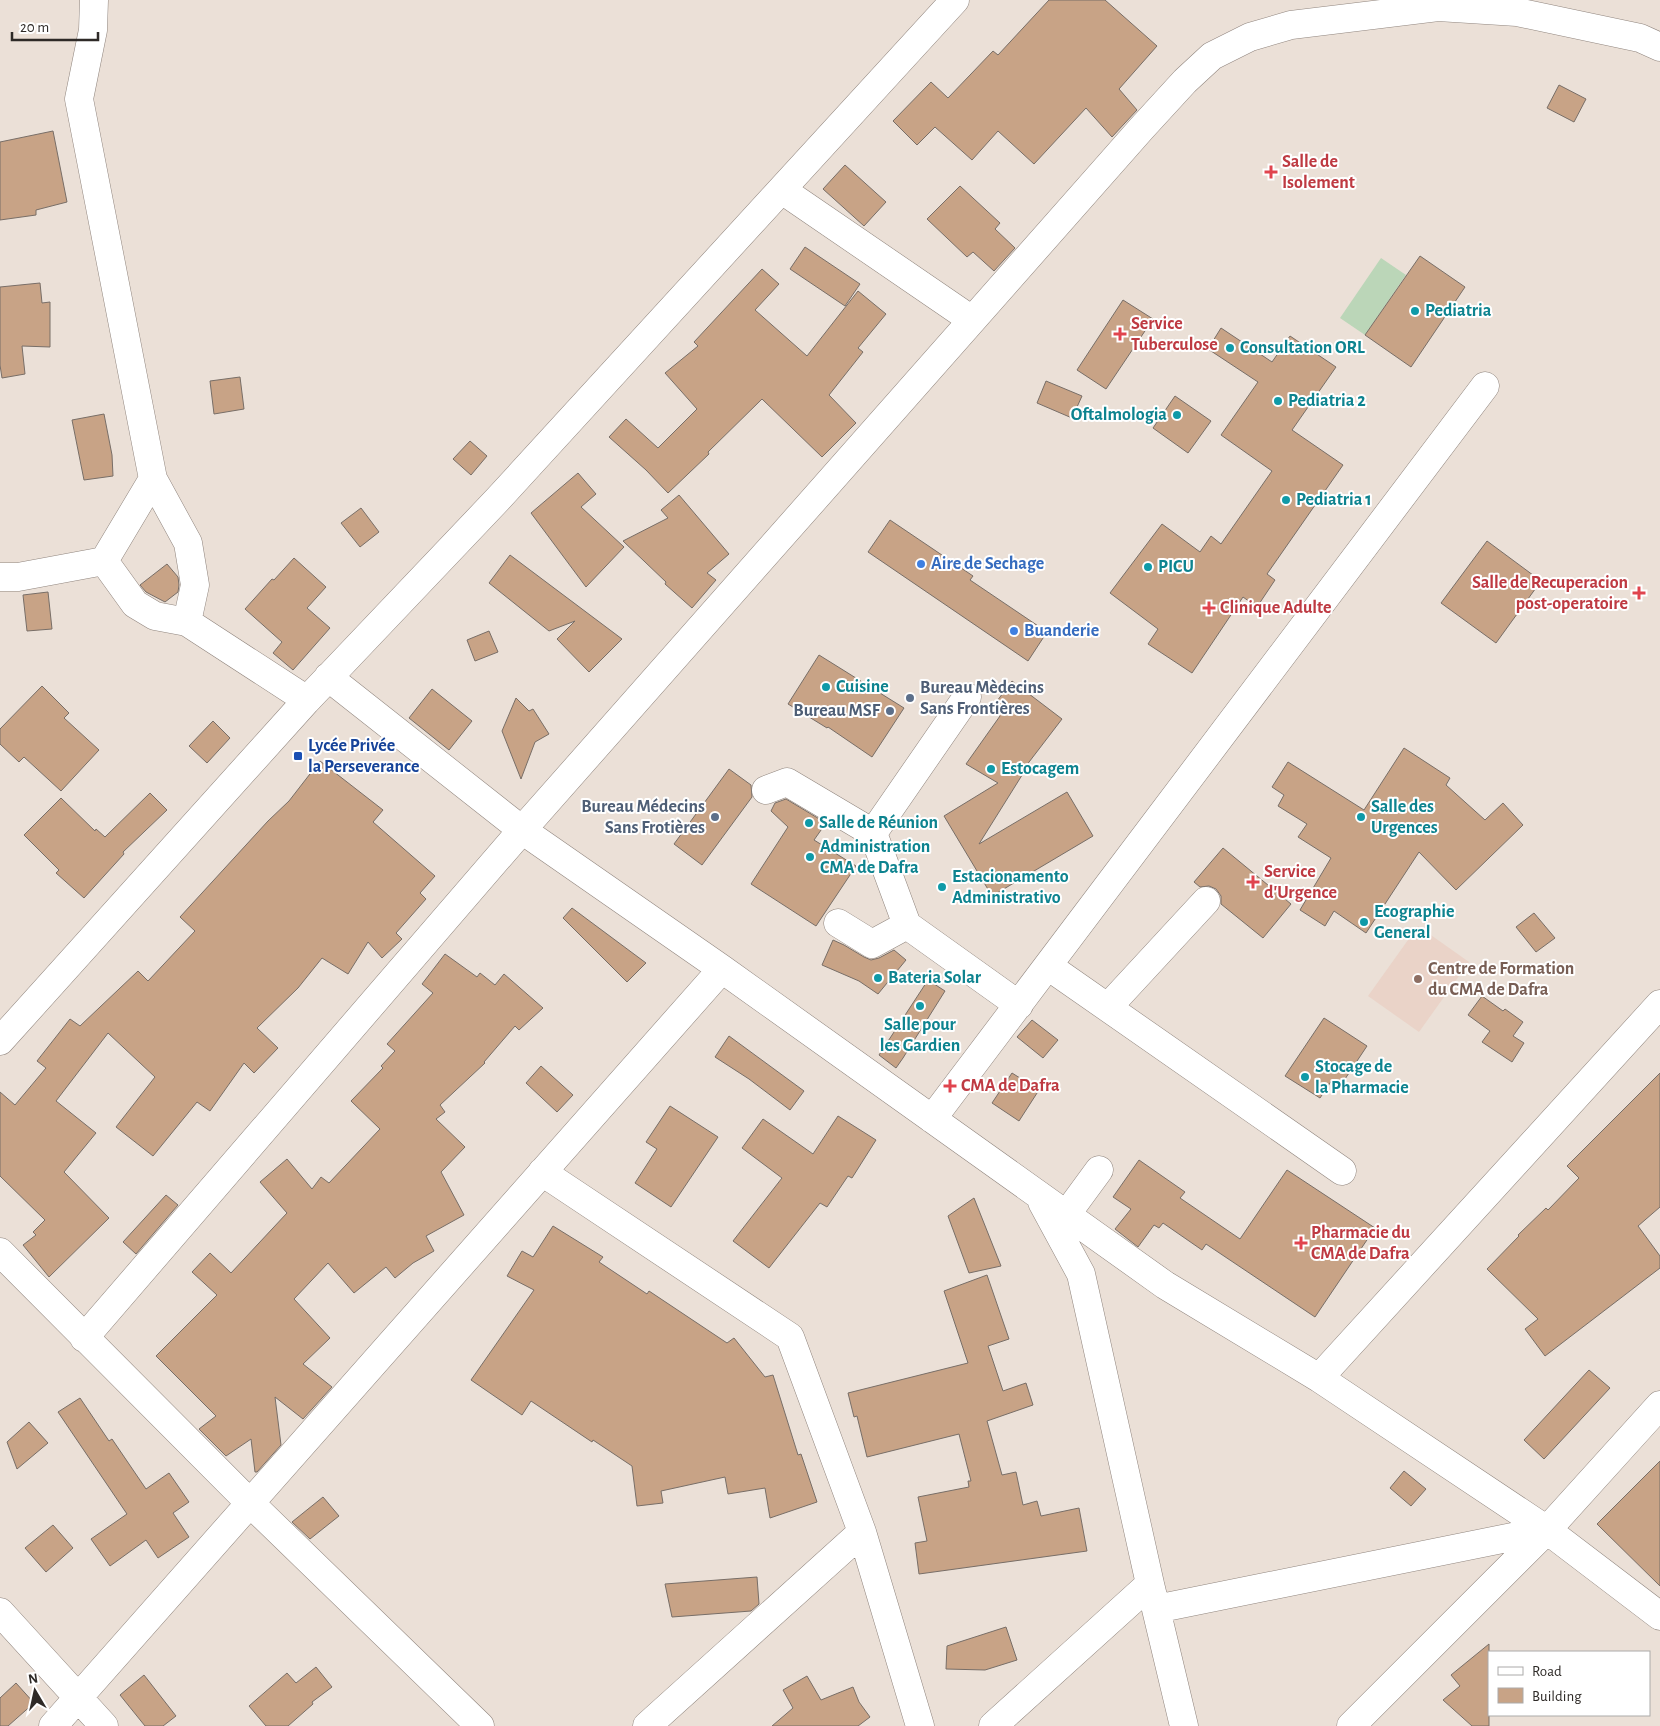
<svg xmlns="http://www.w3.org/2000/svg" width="1660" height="1726" font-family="'Alegreya Sans',sans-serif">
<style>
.education{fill:#ead3c8}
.green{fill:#bbd6b8}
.building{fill:#c8a386;stroke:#786e67}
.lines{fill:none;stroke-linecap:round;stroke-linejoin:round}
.minor-casing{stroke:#90857e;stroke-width:29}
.minor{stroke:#fff;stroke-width:28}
.health-dot{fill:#e0444e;stroke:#fff;stroke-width:2}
.culture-dot{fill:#0f9aa8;stroke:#fff;stroke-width:2}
.shop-dot{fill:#3f7fe0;stroke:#fff;stroke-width:2}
.service-dot{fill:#5c6f8a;stroke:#fff;stroke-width:2}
.transit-dot{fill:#1a4fb4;stroke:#fff;stroke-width:2}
.education-dot{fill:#8d6e63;stroke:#fff;stroke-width:2}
.labels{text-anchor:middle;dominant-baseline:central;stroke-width:4;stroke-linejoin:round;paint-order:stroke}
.health-label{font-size:18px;font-weight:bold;fill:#be3a42;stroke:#fff;text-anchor:start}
.culture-label{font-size:18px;font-weight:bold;fill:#0d838f;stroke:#fff;text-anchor:start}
.shop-label{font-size:18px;font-weight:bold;fill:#366cbe;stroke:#fff;text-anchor:start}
.service-label{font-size:18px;font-weight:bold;fill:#4e5e75;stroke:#fff;text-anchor:end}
.transit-label{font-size:18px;font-weight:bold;fill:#164399;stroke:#fff;text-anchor:start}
.education-label{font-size:18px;font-weight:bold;fill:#785e54;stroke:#fff;text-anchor:start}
</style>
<rect width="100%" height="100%" fill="#ebe0d7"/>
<path class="education" d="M1418 926 1469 962 1419 1032 1368 996Z"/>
<path class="green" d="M1381 258 1406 275 1365 335 1340 318Z"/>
<path class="building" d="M1049 0H1105L1157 46 1119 89 1137 110 1112 137 1086 108 1034 164 998 131 972 160 935 127 917 145 893 121 931 82 948 98 993 51 998 55Z
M1559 85 1586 99 1574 122 1547 108Z
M53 131 67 202 36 210V215L0 220V142Z
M845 165 886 202 864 226 823 189Z
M960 186 1000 223 995 229 1015 248 994 271 973 252 967 257 927 219Z
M805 247 860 284 845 306 790 269Z
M1420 256 1465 287 1411 367 1365 335Z
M762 269 779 284 755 310 807 356 858 291 886 314 858 348 863 352 829 395 856 423 822 457 762 399 708 452 709 454 668 493 646 470 609 437 626 419 658 448 697 409 665 373 698 346 694 342Z
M40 283 42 303 50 302V347L22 346 25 374 2 378 0 365V287Z
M1123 300 1153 319 1106 389 1077 370Z
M1221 328 1272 362 1290 336 1336 367 1292 430 1343 465 1267 574 1275 580 1257 607 1243 597 1192 673 1148 644 1158 629 1110 593 1162 524 1200 552 1211 536 1221 544 1272 471 1221 435 1258 382 1208 349Z
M240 377 244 409 214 414 210 381Z
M1046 381 1082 396 1072 418 1037 403Z
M1175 396 1211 421 1188 453 1153 428Z
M104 414 112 455 113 476 84 480 72 420Z
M470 441 487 456 471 475 453 459Z
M578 473 596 494 581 507 624 547 586 587 531 513Z
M679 495 729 554 707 573 716 580 692 608 665 584 666 582 623 541 668 518 661 510Z
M361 508 379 532 360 547 341 523Z
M890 520 973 576 970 580 1047 632 1028 661 868 552Z
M1487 541 1541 581 1496 643 1441 603Z
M510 555 622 639 589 672 557 639 575 621 549 631 489 583Z
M294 558 326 587 307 608 330 628 293 670 273 653 282 642 245 609 272 579 274 580Z
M167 564 178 577 179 585 178 592 165 602 146 592 140 585Z
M48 592 52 629 27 631 23 595Z
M489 631 498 652 475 661 467 640Z
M819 655 904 708 872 757 828 727 827 728 788 704Z
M1012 681 1062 719 1026 766 1029 764 979 844 1067 792 1093 836 992 896 944 816 998 783 966 764 1000 716 991 709Z
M42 686 69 713 64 718 99 750 61 791 24 757 19 762 0 744V729Z
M432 689 472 721 449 750 409 718Z
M516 698 529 711 533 709 549 734 535 742 521 779 502 731Z
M213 721 230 738 207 763 189 746Z
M1404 748 1450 778 1446 785 1485 820 1503 803 1523 825 1456 890 1419 852 1366 933 1334 911 1325 926 1300 910 1331 858 1298 837 1307 824 1278 806 1284 795 1272 787 1288 762 1364 810Z
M320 761 383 810 373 822 435 876 420 893 426 899 396 933 402 939 382 958 368 942 348 974 322 958 298 988 257 1028 278 1048 254 1073 244 1063 210 1111 197 1102 153 1156 116 1127 155 1077 108 1033 56 1101 96 1133 64 1172 109 1218 49 1277 23 1245 36 1235 33 1232 45 1220 0 1176V1092L15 1105 46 1068 37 1061 70 1019 80 1026 138 971 148 981 195 931 180 917 268 821 289 801Z
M729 769 751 785 752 797 702 865 674 844Z
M150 793 167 810 123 852 124 854 84 898 56 873 59 870 24 835 61 798 95 831 96 829 105 837Z
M786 799 826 823 814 840 856 866 816 926 751 884 788 827 771 811 775 803Z
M1223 848 1291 904 1263 938 1221 904V896L1216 889 1209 886 1200 887 1194 882Z
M572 908 646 963 627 982 563 918Z
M1534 913 1555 938 1536 952 1516 927Z
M833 940 844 945 864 957 871 960 879 958 894 950 906 960 878 994 859 981 822 965Z
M445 954 477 977 480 973 495 985 504 974 543 1008 519 1030 515 1026 484 1062 485 1063 440 1105 445 1112 436 1119 465 1147 441 1172 464 1215 426 1236 434 1251 413 1263 395 1278 386 1267 354 1293 328 1263 294 1299 330 1338 303 1364 332 1387 303 1419 275 1397 281 1445 257 1472H255L251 1439 226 1456 199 1429 216 1416 156 1356 217 1295 192 1272 210 1253 231 1273 287 1213 260 1182 287 1159 312 1189 321 1177 329 1183 380 1129 351 1101 383 1068 381 1066 395 1051 387 1044 433 993 422 984Z
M928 980 945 991 903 1058 896 1068 879 1055Z
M1482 996 1503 1011 1505 1009 1523 1022 1513 1036 1524 1043 1512 1062 1482 1042 1490 1031 1468 1015Z
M1324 1018 1367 1046 1341 1085 1332 1080 1320 1098 1285 1076Z
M1032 1020 1058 1040 1043 1058 1017 1037Z
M729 1036 804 1091 790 1110 749 1079 715 1057Z
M541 1066 573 1095 557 1112 526 1083Z
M1012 1073 1039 1090 1019 1121 992 1103Z
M1660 1073V1207L1638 1226 1660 1256V1268L1545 1356 1525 1329 1538 1319 1487 1269 1519 1236 1518 1235 1546 1208 1548 1210 1579 1178 1567 1166Z
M670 1106 718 1137 671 1207 635 1183 657 1149 646 1142Z
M838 1116 876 1140 852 1178 848 1176 827 1207 820 1203 769 1268 733 1241 782 1178 742 1148 763 1119 813 1154Z
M1139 1160 1185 1192 1180 1198 1240 1239 1287 1170 1375 1228 1315 1317 1206 1244 1202 1250 1163 1223 1159 1228 1154 1225 1138 1247 1115 1229 1131 1209 1113 1197Z
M166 1195 178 1205 136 1254 123 1242Z
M974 1198 1001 1266 969 1273 948 1216Z
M553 1226 603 1257 599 1262 647 1294 649 1291 727 1343 734 1338 765 1377 773 1375 798 1455 801 1454 817 1502 770 1518 765 1488 728 1494 725 1477 661 1491 663 1503 637 1506 632 1466 593 1440 592 1442 531 1401 522 1415 471 1380 534 1290 507 1276 522 1251 533 1257Z
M987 1275 1009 1339 988 1346 1003 1391 1026 1383 1033 1405 987 1421 1002 1475 1016 1472 1023 1505 1037 1501 1041 1516 1079 1508 1087 1551 919 1574 915 1543 927 1541 918 1497 969 1487 968 1481H971L959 1434 867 1457 857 1416 854 1417 848 1393 968 1363 944 1291Z
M1589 1370 1610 1388 1544 1459 1524 1440Z
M80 1398 109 1441 112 1439 146 1489 169 1473 189 1502 173 1513 189 1537 158 1558 146 1540 110 1566 91 1539 127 1514 58 1412Z
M29 1422 48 1443 17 1469 7 1442Z
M1660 1461V1586L1597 1524Z
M1404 1471 1426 1489 1411 1506 1390 1488Z
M323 1497 339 1516 310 1539 292 1522Z
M53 1525 73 1548 46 1572 25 1548Z
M757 1577 759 1604 751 1611 672 1617 665 1584Z
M1006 1627 1017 1660 985 1670 946 1669 947 1646Z
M1489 1644V1726H1472L1443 1700 1460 1686 1451 1675Z
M316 1667 332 1687 312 1702 313 1704 288 1726H266L249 1706 287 1673 296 1683Z
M144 1675 176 1716 163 1726H145L120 1695Z
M807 1676 821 1700 853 1687 859 1702 870 1717 858 1726H772L793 1708 783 1690Z
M16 1683 34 1703 8 1726H0V1698Z"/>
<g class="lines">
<g class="minor-casing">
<path id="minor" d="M94 0 93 30 79 99 153 479 188 543 195 585 187 622 307 700
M782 190 972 320
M153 479 104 561 135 604 155 616 187 622
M0 577H18L104 561
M328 677 522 830 722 969 1165 1285 1319 1378 1547 1530 1660 1616
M967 697 873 833 907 925 1019 1005
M766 790 787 782 873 833
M838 923 872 944 907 925
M1048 966 1342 1171
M1108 1007 1206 901
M0 1041 307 700 498 499 955 0
M932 1119 1485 386
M542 1172 790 1337 862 1532 920 1726
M1042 1202 1081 1274 1150 1584 1184 1726
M1066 1215 1099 1170
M0 1252 249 1502 480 1726
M84 1338 522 830 1141 129 1185 81 1212 56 1250 37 1291 25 1438 7 1517 12 1640 38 1660 47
M1319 1378 1660 1004
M1156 1609 1547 1530
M0 1612 104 1726
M53 1726 722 969
M647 1726 862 1532
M993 1726 1150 1584
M1351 1726 1547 1530 1660 1405"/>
</g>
<use href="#minor" class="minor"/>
</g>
<g class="health-dot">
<path d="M1268.5 164.5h5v5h5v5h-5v5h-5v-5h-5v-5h5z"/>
<path d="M1117.5 326.5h5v5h5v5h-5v5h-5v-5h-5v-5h5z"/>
<path d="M1636.5 585.5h5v5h5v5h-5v5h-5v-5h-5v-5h5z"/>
<path d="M1206.5 600.5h5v5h5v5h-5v5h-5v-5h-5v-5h5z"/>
<path d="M1250.5 874.5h5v5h5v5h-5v5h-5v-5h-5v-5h5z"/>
<path d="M947.5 1078.5h5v5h5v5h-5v5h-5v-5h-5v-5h5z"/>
<path d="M1298.5 1235.5h5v5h5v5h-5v5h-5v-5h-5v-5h5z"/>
</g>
<g class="culture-dot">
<circle cx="1415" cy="311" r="5"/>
<circle cx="1230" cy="348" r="5"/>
<circle cx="1278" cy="401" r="5"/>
<circle cx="1177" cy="415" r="5"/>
<circle cx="1286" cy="500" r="5"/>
<circle cx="1148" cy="567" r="5"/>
<circle cx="826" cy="687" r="5"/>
<circle cx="991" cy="769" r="5"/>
<circle cx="1361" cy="817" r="5"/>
<circle cx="809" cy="823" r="5"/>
<circle cx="810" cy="857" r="5"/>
<circle cx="942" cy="887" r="5"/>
<circle cx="1364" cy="922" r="5"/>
<circle cx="878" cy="978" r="5"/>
<circle cx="920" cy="1006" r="5"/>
<circle cx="1305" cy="1077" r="5"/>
</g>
<g class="shop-dot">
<circle cx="921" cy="564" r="5"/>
<circle cx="1014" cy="631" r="5"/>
</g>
<g class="service-dot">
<circle cx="910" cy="698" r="5"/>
<circle cx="890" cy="711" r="5"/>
<circle cx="715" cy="817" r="5"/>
</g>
<rect class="transit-dot" x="293" y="751" width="10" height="10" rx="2.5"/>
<circle class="education-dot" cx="1418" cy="979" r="5"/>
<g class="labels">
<g class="health-label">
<text x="1282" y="162">Salle de<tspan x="1282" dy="21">Isolement</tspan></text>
<text x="1131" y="324">Service<tspan x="1131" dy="21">Tuberculose</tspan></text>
<text x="1628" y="583" text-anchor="end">Salle de Recuperacion<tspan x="1628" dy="21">post-operatoire</tspan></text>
<text x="1220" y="608">Clinique Adulte</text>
<text x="1264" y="872">Service<tspan x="1264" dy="21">d'Urgence</tspan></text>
<text x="961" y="1086">CMA de Dafra</text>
<text x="1311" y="1233">Pharmacie du<tspan x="1311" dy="21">CMA de Dafra</tspan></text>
</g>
<g class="culture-label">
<text x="1425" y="311">Pediatria</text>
<text x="1240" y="348">Consultation ORL</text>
<text x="1288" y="401">Pediatria 2</text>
<text x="1167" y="415" text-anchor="end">Oftalmologia</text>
<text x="1296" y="500">Pediatria 1</text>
<text x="1158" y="567">PICU</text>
<text x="836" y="687">Cuisine</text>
<text x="1001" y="769">Estocagem</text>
<text x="1371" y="807">Salle des<tspan x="1371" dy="21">Urgences</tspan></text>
<text x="819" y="823">Salle de Réunion</text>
<text x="820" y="847">Administration<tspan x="820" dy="21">CMA de Dafra</tspan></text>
<text x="952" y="877">Estacionamento<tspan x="952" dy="21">Administrativo</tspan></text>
<text x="1374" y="912">Ecographie<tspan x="1374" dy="21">General</tspan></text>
<text x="888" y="978">Bateria Solar</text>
<text x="920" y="1025" text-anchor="middle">Salle pour<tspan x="920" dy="21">les Gardien</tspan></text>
<text x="1315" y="1067">Stocage de<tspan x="1315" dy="21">la Pharmacie</tspan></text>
</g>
<g class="shop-label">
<text x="931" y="564">Aire de Sechage</text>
<text x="1024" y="631">Buanderie</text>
</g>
<g class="service-label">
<text x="920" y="688" text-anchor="start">Bureau Mèdecins<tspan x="920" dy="21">Sans Frontières</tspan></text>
<text x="880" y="711">Bureau MSF</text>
<text x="705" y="807">Bureau Médecins<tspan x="705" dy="21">Sans Frotières</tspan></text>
</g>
<g class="transit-label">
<text x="308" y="746">Lycée Privée<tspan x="308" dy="21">la Perseverance</tspan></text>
</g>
<g class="education-label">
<text x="1428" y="969">Centre de Formation<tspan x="1428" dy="21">du CMA de Dafra</tspan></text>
</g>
</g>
<rect x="1488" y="1651" width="162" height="65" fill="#ffffff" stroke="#abaaa9"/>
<rect x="1498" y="1667" width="25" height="8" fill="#ffffff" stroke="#abaaa9"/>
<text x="1532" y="1676" font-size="15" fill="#2e2a27">Road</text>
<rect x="1498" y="1688" width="25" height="15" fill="#c8a386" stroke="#abaaa9"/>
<text x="1532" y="1701" font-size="15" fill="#2e2a27">Building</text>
<g transform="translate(35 1691) rotate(351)" stroke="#ffffff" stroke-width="4" paint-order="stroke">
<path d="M0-4L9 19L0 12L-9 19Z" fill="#2e2a27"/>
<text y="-8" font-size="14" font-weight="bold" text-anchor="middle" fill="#2e2a27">N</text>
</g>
<path d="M12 32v8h86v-8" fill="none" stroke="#2e2a27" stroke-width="2.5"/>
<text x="20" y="32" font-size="15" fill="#2e2a27" stroke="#ffffff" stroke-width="4" paint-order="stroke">20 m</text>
</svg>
